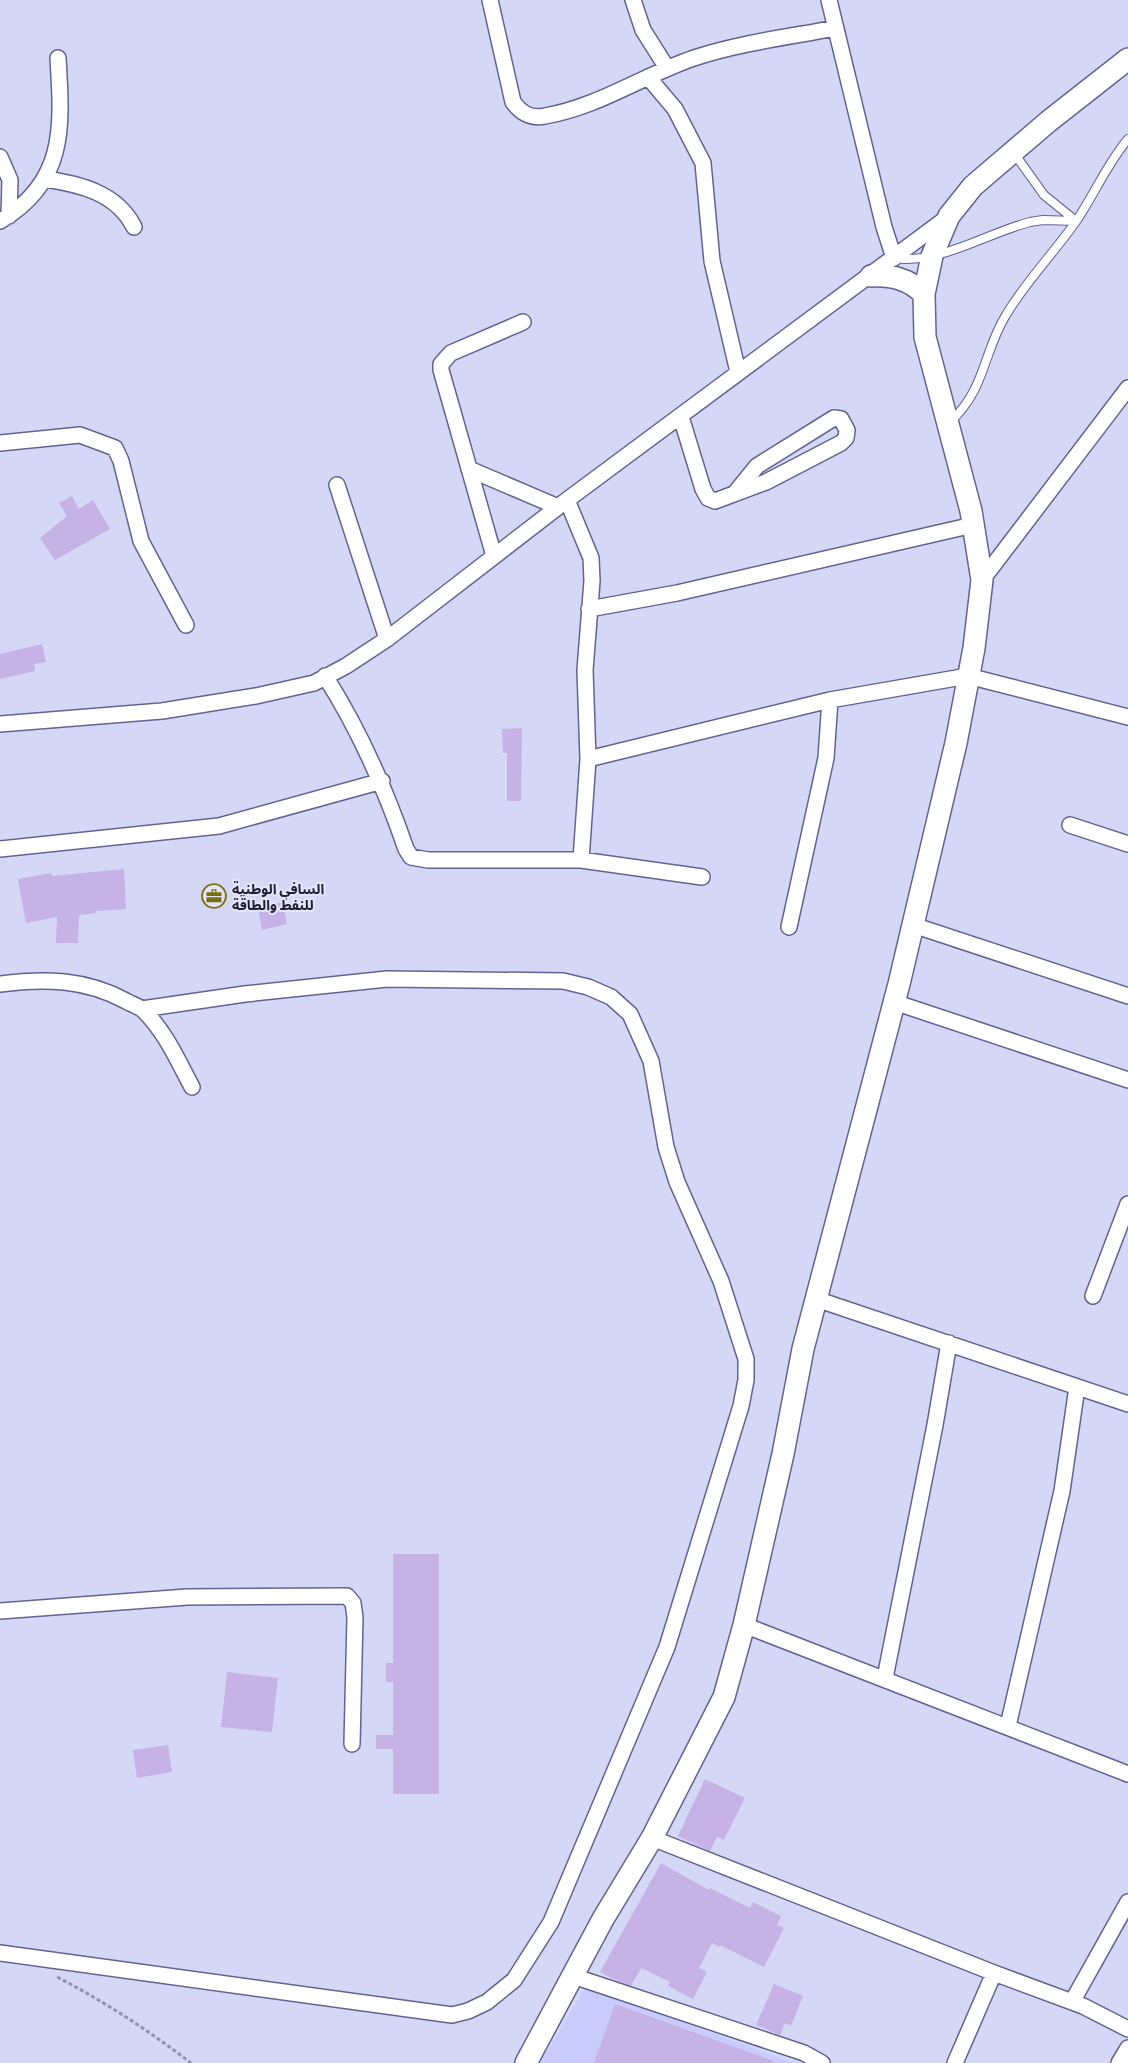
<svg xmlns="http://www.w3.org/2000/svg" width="1128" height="2063" font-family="Barlow,'Noto Sans Arabic',sans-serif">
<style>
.built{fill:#c9cbfc}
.building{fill:#c6b2e5}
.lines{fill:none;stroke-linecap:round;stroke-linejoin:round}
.lane-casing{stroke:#636393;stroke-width:10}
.street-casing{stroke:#636393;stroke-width:18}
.secondary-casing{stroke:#636393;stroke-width:24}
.path{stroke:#9293af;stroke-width:3;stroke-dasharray:4 2.5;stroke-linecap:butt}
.lane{stroke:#fff;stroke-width:8}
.street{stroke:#fff;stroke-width:15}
.secondary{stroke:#fff;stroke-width:21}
.labels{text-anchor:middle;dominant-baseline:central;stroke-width:4;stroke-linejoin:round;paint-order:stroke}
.poi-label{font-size:14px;font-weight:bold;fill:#222236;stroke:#e4e5fb;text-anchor:start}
</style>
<rect width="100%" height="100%" fill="#d5d7f7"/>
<path class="built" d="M586 1987 794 2063H540Z"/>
<path class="building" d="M72 496 79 509 93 500 110 529 55 560 40 538 67 516 59 503Z
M42 644 46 662 34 664 35 671 0 679V654Z
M522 728 521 801H507V753H503L502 729Z
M124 869 126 909 96 911V913L79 915 78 943H56L57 917 26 923 18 879 51 873 52 876Z
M283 902 287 924 262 930 258 907Z
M393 1554H439V1794H393V1749H376V1735H393V1682H386V1663H393Z
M227 1672 278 1678 272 1732 221 1727Z
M168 1745 172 1772 137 1778 133 1750Z
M705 1779 745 1798 724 1840 717 1837 710 1851 678 1836Z
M661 1863 709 1890 710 1888 750 1908 753 1902 781 1916 777 1925 784 1928 764 1967 720 1945 719 1947 712 1943 699 1968 707 1972 693 1999 668 1986 670 1982 641 1968 631 1986 613 1979 600 1972Z
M774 1984 803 1996 791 2026 785 2023 780 2035 756 2025Z
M615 2004 774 2061V2063H594Z"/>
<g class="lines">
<g class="lane-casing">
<path id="lane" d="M1014 153 1044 195 1076 221
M894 258C938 265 987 233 1030 222L1043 220 1076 221
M950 422C986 389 983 352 1006 315 1026 281 1055 252 1077 220 1095 193 1107 164 1128 139"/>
</g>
<g class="street-casing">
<path id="street" d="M490 0 513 102C521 113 530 119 545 116 598 107 644 75 694 58 739 43 789 37 836 28
M633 0 643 30 667 68
M829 0 884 227 894 258
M648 77 675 109 703 163 712 261 738 372
M0 157 10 180 9 216
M45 179C80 184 117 193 134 227
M0 221C67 182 62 125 58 58
M681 417 703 489 708 498 715 501 766 482 841 443 846 438 847 430 841 419 834 418 757 466 735 493
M0 443 80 435 115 448 121 461 141 541 186 625
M469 469 558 507
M337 485 387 639
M567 500 591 558 592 581 585 670 588 759 581 860
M494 556 441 370V364L451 353 523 322
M982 580 1128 388
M589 609 677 593 973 525
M325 676C360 731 385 788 406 849L411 857 428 860H581L702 877
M0 724 162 711 256 696 314 683 346 666 387 639 567 500 948 217
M588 759 830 700 968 676 1128 717
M1070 825 1128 844
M0 849 219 826 382 781
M913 925 1128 996
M789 927 826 758 830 700
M0 984C44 978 86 979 126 1001 131 1004 138 1006 143 1010 165 1031 178 1061 192 1087
M894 1002 1128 1080
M1093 1296 1128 1204
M816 1299 1128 1404
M0 1611 187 1597 347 1596 353 1603 355 1617 352 1744
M744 1625 1128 1774
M885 1678 935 1425 949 1343
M1008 1726 1062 1491 1077 1387
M652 1838 994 1973 1083 2006 1128 2029
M0 1953 452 2015 468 2011 487 2002 514 1980 551 1922 667 1647 741 1406 746 1380V1359L721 1281 677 1182 666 1147 651 1061 630 1014 611 997 588 987 563 981 387 979 245 994 142 1009
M573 1976 804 2053 822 2063
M1072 2002 1128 1902
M955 2063 994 1973
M1119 2063 1128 2048"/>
</g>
<g class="secondary-casing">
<path id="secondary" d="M871 276C892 275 909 279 924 294
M526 2063 603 1919 652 1838 724 1697 744 1625 783 1454 803 1349 899 984 956 743 974 648 982 580 971 511 925 337 924 294 932 256 949 216 973 186 1049 121 1128 59"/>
</g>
<path class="path" d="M57 1977C105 2002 148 2030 191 2063"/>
<use href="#lane" class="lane"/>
<use href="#street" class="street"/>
<use href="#secondary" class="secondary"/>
</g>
<defs>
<g id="office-ring" transform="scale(1.25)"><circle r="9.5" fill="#e4e5fb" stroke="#796f0e" stroke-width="1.5"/><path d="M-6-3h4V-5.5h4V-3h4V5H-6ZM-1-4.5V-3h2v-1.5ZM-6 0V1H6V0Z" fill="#796f0e"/></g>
</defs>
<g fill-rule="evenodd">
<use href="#office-ring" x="214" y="896"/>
</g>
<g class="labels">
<g class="poi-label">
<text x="232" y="888">السافي الوطنية<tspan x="232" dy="16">للنفط والطاقة</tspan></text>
</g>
</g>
</svg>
